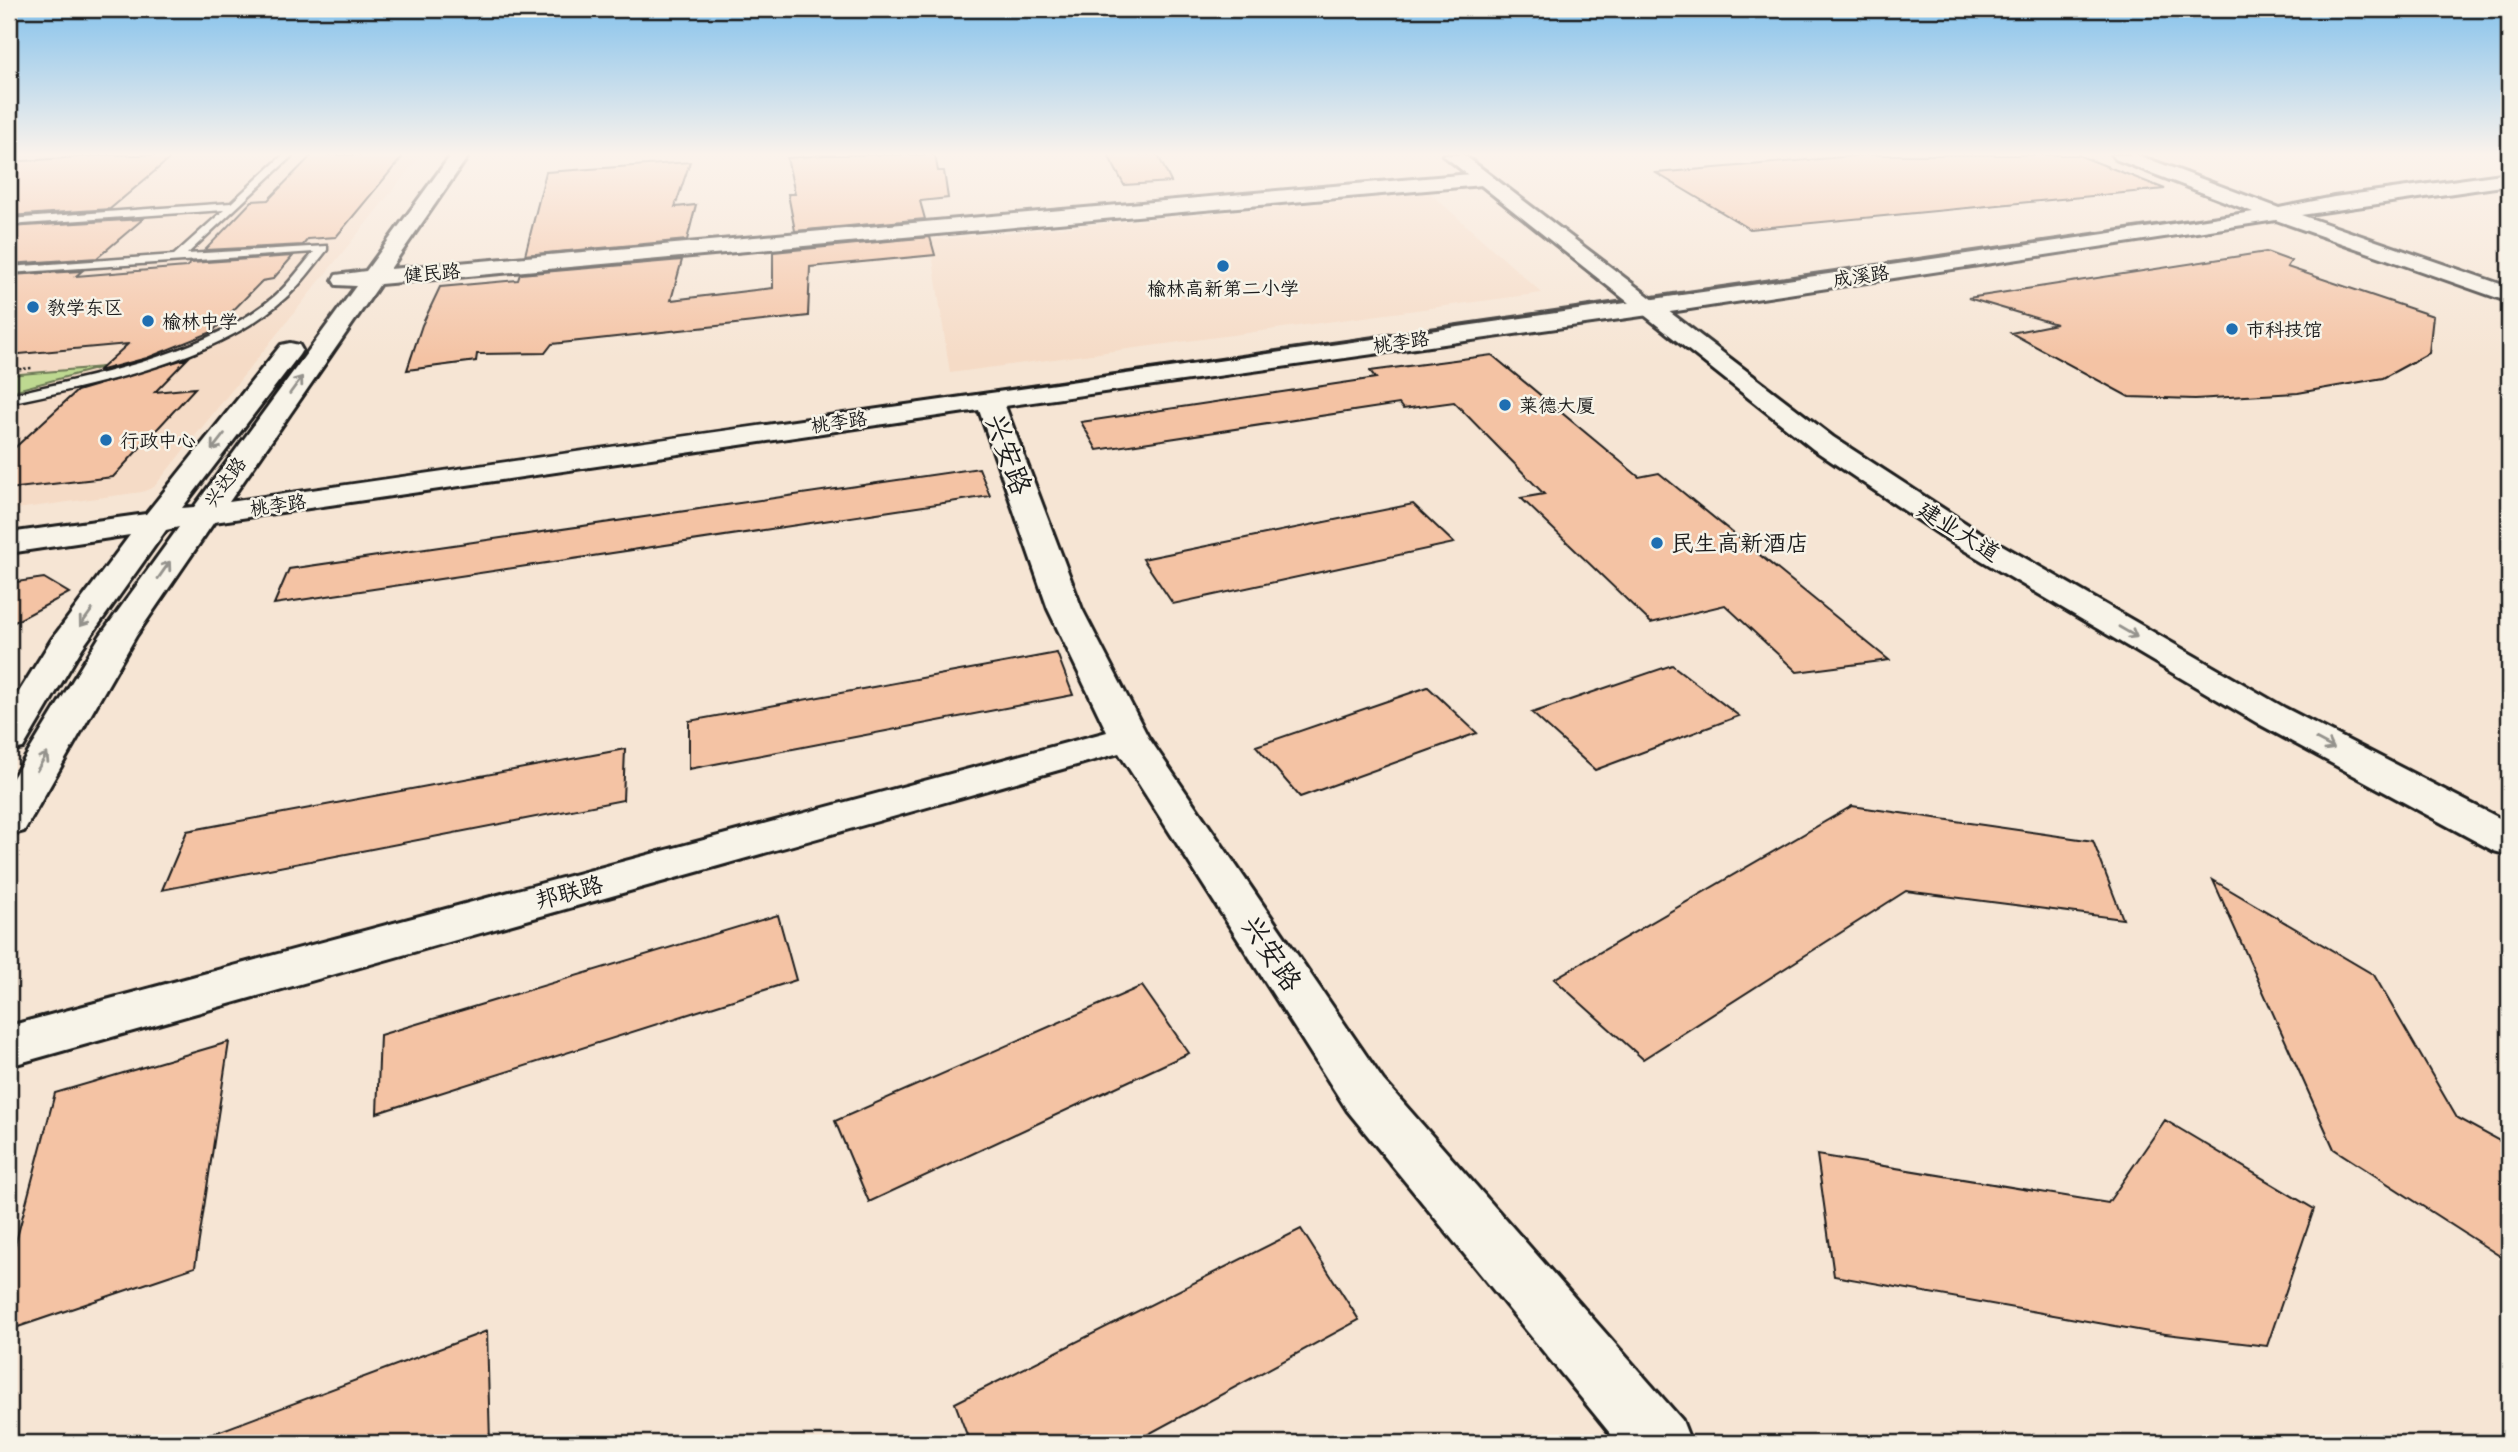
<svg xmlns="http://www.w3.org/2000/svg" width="2518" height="1452" font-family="Itim,'LXGW WenKai TC',sans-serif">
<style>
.built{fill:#f5dbc6}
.green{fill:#bed991;stroke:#6d7a56;stroke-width:2}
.building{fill:#f4c3a4;stroke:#1c1c1c;stroke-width:2}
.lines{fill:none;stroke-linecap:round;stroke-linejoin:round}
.lane-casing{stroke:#1c1c1c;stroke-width:5}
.secondary-casing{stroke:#1c1c1c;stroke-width:6}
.primary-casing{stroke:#1c1c1c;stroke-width:6}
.path{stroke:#1c1c1c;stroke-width:2.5;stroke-dasharray:2.5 2.5;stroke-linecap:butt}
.lane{fill:#f7f3e8;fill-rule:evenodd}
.secondary{fill:#f7f3e8;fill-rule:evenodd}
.primary{fill:#f7f3e8;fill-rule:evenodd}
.oneway{stroke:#94928c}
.poi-dot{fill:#1f6fb2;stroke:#f7f3e8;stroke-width:2.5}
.labels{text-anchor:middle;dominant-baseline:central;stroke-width:5;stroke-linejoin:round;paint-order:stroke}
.far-street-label{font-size:19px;fill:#1c1c1c;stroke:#f7f3e8}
.far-poi-label{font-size:19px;fill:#1c1c1c;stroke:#f7f3e8;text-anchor:start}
.street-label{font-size:23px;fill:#1c1c1c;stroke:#f7f3e8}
.poi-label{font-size:23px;fill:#1c1c1c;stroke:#f7f3e8;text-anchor:start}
.near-street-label{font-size:28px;fill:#1c1c1c;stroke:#f7f3e8}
</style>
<rect width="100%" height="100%" fill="#f6e5d4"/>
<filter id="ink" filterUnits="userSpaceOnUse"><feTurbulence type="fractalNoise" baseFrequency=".0143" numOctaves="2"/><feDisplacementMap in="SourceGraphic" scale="14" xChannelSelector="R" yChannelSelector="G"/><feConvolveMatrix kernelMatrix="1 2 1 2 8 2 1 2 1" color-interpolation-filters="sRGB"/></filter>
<g filter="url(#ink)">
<path class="built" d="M9 155H421L154 487 142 492 9 510Z
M1430 193 1542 293 950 373 930 240Z"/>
<path class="green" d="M103 367 9 392V375Z"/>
<path class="building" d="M107 155H174L110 209 9 216V162Z
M312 155H404L336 237 308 239 303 245 205 250 252 201 268 200Z
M824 155H935L938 171H944L948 198 920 201 925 219 795 231 788 194H795L787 158Z
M1108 155H1158L1171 182 1124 185Z
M1865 155H2078L2165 189 1750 229 1656 173Z
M690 162 675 207 696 205 687 240 525 255 546 172Z
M143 219 97 258 9 264V227Z
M930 237 935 255 810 267 808 316 552 344 545 353 477 354 476 361 407 370 422 325 440 287 518 280 520 274 682 260 671 300 773 288V252Z
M2266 252 2291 261 2287 267 2433 316 2429 353 2383 378 2298 393 2195 399 2129 397 2011 333 2056 324 1968 298Z
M293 256 273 279 262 281 212 332 147 358 98 371 128 344 9 355V275L82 271 76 276 186 267 191 263Z
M1492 355 1639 477 1659 473 1889 660 1797 672 1725 605 1651 623 1521 498 1544 494 1454 402 1403 409 1399 404 1097 450 1081 422 1376 378 1370 371Z
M188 358 155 392 195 388 113 477 9 489V453L77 391Z
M979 468 990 496 274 604 289 569Z
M1413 504 1454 543 1173 604 1143 559Z
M44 578 69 593 9 625V583Z
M1057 653 1073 695 689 769V721Z
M1672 665 1739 716 1595 770 1532 713Z
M1428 687 1477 733 1300 797 1256 746Z
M625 749 623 800 162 890 187 831Z
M1852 806 2093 841 2123 919 1906 891 1643 1059 1554 979Z
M2213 880 2374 975 2457 1118 2509 1146V1262L2334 1149Z
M778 915 796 980 377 1113 380 1035Z
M1142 986 1189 1053 869 1202 835 1121Z
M229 1042 195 1267 9 1330V1268L55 1093Z
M2165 1120 2314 1209 2267 1346 2149 1332 1834 1276 1817 1155 2108 1203Z
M1301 1229 1359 1320 1132 1443H970L955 1403Z
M487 1331 490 1443H197L196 1440Z"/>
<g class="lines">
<g class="lane-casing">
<path id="lane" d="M283 155H293L187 254 327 246V250C313 267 301 285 284 299 216 361 96 384 9 403V395C95 375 205 355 275 296 290 283 301 267 314 252L9 273V267L174 255 224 210 9 225V219L231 203Z"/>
</g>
<g class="secondary-casing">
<path id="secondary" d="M451 155H469L390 269 1482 173 1491 179 1482 185 380 284 229 502C903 404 1578 312 2253 212L2115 159 2112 155H2138L2279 208 2334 197 2509 173V185L2301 215 2509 287V302L2276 220 1670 312 1005 406 1082 609 1148 737 1383 1080 1682 1420 1691 1443H1618L1347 1110 1119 753 9 1066V1026L1107 732 1048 609 979 410 214 522 136 636 24 831 9 835V784L100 636 179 527 166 530 82 648 23 748 9 751V708L52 639 130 535 9 553V533L146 514 281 345 290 343 299 345 302 350 299 355 182 508 194 507 356 286 336 285 333 280 336 275 366 271Z"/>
</g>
<g class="primary-casing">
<path id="primary" d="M1443 155H1464L1833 437 1976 530 2285 708 2509 823V855L2494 851 2259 724 1954 544 1813 449Z"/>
</g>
<path class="path" d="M9 370 32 368"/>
<use href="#lane" class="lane"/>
<use href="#secondary" class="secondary"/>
<use href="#primary" class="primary"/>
</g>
<defs><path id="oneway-shaft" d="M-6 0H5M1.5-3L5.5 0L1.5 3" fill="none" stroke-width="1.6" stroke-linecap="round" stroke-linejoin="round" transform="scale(1.75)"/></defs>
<g class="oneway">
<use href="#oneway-shaft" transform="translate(296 385) rotate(-54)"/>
<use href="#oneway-shaft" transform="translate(218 442) rotate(128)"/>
<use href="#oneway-shaft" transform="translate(164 570) rotate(-55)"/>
<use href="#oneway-shaft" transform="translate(86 618) rotate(126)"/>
<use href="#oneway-shaft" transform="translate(2128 632) rotate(30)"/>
<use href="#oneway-shaft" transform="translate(2325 744) rotate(28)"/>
<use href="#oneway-shaft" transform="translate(42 762) rotate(-59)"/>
</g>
</g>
<linearGradient id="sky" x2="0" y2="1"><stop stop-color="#85c2ec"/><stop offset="0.43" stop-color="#fbf3ec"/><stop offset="1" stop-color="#fbf3ec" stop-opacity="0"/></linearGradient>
<rect width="2518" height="359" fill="url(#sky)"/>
<g class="poi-dot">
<circle cx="1223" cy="266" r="7"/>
<circle cx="33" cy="307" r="7"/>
<circle cx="148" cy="321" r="7"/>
<circle cx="2232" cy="329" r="7"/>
<circle cx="1505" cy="405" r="7"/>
<circle cx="106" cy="440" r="7"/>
<circle cx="1657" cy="543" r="7"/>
</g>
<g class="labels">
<g class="far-street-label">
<text transform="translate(432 273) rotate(-5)">健民路</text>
<text transform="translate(1861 276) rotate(-8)">成溪路</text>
<text transform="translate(1401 342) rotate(-8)">桃李路</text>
<text transform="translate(839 422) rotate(-8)">桃李路</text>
<text transform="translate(225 482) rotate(-54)">兴达路</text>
<text transform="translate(278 505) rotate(-8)">桃李路</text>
</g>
<g class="far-poi-label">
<text x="1223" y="288" text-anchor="middle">榆林高新第二小学</text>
<text x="47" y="307">教学东区</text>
<text x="162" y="321">榆林中学</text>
<text x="2246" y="329">市科技馆</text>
<text x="1519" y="405">莱德大厦</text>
<text x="120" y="440">行政中心</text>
</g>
<g class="street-label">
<text transform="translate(1959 531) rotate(32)">建业大道</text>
<text transform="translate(569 892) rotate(-15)">邦联路</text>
</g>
<g class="poi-label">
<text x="1671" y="543">民生高新酒店</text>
</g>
<g class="near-street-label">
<text transform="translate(1009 454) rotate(70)">兴安路</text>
<text transform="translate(1272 953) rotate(56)">兴安路</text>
</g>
</g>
<rect width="2518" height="1452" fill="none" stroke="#f7f3e8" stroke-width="35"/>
<rect x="18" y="18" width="2483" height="1417" fill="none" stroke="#1c1c1c" stroke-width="2.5" filter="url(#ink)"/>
</svg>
